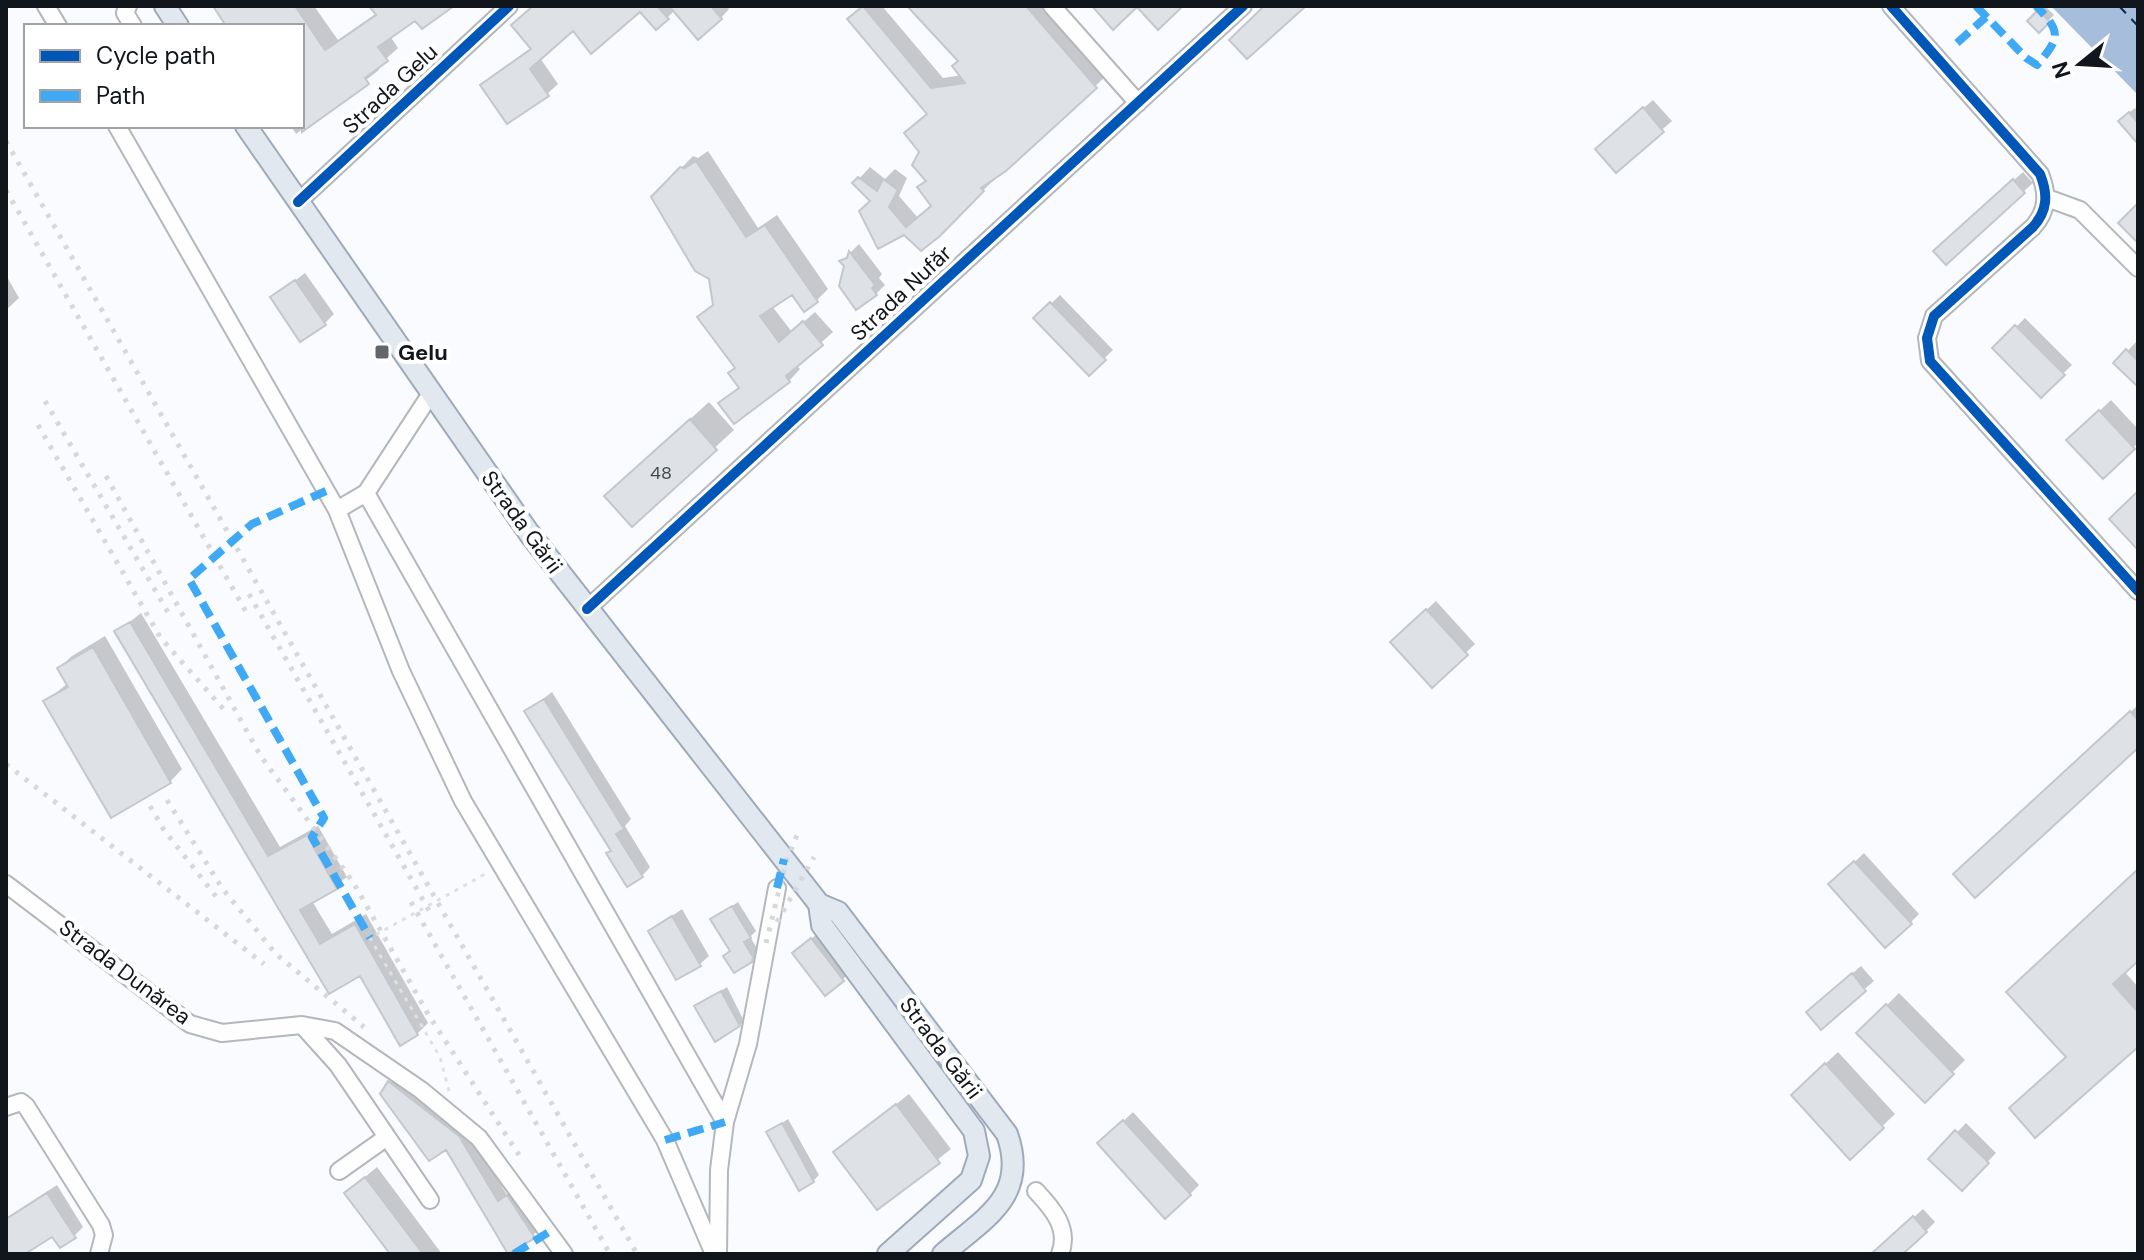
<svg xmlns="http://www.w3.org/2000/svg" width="2144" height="1260" font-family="'DM Sans',sans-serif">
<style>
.water{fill:#a6bddc}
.shadow{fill:#0003}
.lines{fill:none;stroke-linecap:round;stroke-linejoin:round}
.ferry{stroke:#082950;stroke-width:2;stroke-dasharray:10 8;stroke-linecap:butt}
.building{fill:#dee1e6;stroke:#c4c7cc;stroke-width:2}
.minor-casing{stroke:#b4b7bb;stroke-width:20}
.major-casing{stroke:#9eaab9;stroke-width:24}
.path{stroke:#e0e0e1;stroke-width:3;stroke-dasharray:4 6;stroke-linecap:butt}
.minor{stroke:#fefeff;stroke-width:16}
.major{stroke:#e2e8f0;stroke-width:20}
.rail{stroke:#d7d8d9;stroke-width:5;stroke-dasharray:4 8;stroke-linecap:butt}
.quiet{stroke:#3fa9f5;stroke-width:8;stroke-dasharray:16 8;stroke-linecap:butt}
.cycleway-casing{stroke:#fff;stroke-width:15}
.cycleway{stroke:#0057b8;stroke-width:10}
.poi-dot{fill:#62666b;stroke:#fff;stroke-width:3}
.labels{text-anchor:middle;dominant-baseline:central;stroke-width:8;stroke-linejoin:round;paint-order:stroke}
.number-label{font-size:18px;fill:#44494e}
.street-label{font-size:22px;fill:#11161c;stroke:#fff}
.poi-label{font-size:22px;font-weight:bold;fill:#11161c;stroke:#fff;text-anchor:start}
</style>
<rect width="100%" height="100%" fill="#f9fbfe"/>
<path class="water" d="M2051 6H2138V95Z"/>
<path class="shadow" d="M216 6H314L338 40 377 13 372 6H449L416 18 390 36 398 48 377 67 379 70 296 134 291 126H302V26H228Z
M534 6H727L729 9 721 18 675 10 667 18 640 9 573 28 540 58 558 84 547 94 482 85 532 47Z
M863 6H882L943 78 962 75 960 60 910 6H1045L1106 76 921 248 855 183 870 167 885 179 895 169 907 178 899 196 918 218 933 205 928 179 929 113 850 19Z
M2045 6 2054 15 2039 30 2030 21Z
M1653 100 1672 121 1616 170 1606 140Z
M2135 108 2138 111V137L2126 115Z
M708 151 758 228 777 215 828 289 816 301 793 292 772 306 792 332 815 312 833 332 796 365 800 369 789 381 721 403 740 386 737 367 700 317 715 303 710 278 653 197 693 156 698 158Z
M2023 172 2033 183 1946 262 1945 243Z
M859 244 882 274 879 278 885 285 876 294 842 261Z
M305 273 334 314 325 323 272 298Z
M6 275 19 298 6 310Z
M1060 295 1113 350 1089 373 1036 318Z
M2025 318 2072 365 2041 395 1995 348Z
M2138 340V385L2116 363Z
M2111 400 2136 427 2138 425V443L2103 476 2069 440Z
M709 402 734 430 632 524 625 478Z
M1436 601 1475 644 1432 685 1392 642Z
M141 613 280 847 318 826 347 877 312 901 332 934 366 914 428 1023 417 1034 360 973 330 991 117 632Z
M105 636 182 769 170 782 45 702 68 683 59 668 72 656Z
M552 692 631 819 625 826 650 867 642 876 613 850 527 711Z
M2138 705V746L1967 862Z
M1864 853 1919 914 1910 923 1840 876Z
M2138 870V959L2124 971 2138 987V1044L2068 1057Z
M738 902 756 931 750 937 758 950 751 961 732 950 713 919Z
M682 909 709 956 700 964 650 931Z
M821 931 851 971 843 979 803 945Z
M1861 966 1874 981 1821 1027 1817 1004Z
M727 987 744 1021 738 1027 697 1006Z
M1899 993 1965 1060 1925 1100 1859 1033Z
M1838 1052 1895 1114 1850 1157 1805 1083Z
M397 1075 467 1129 507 1195 516 1189 541 1229 516 1247 520 1254H504L509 1251 447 1147 382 1094Z
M909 1094 951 1149 878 1207 836 1152Z
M1133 1112 1199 1185 1190 1194 1109 1135Z
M788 1119 819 1175 813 1181 769 1132Z
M1966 1123 1996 1153 1962 1188 1931 1159Z
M377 1167 442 1254H392L346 1193Z
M57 1185 83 1227 74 1236 53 1234 21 1254H6V1218Z
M1923 1209 1935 1222 1926 1231 1900 1254H1873Z"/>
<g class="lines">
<path class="ferry" d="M2119 6 2138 26"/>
</g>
<path class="building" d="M213 6H295L325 50 376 15 369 6H454L422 29 415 21 378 47 388 61 365 78 369 84 302 132V26H226Z
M533 6H657L669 19 656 30 640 12 591 54 573 31 530 69 549 96 507 124 480 85 531 49 511 25Z
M669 6H711L722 19 698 40Z
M863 6 931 88 965 83 952 66 958 61 907 6H1026L1097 88 1006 171 981 188 984 191 940 236 921 251 904 235 878 249 859 211 870 201 852 183 858 177 877 191 883 179 898 190 889 207 906 227 931 206 917 187 926 181 912 165 919 152 904 133 927 114 847 19Z
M1092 6H1183L1158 30 1137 7 1113 30Z
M1264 6H1306L1247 59 1229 40Z
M2038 10 2050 22 2039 33 2027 21Z
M1643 107 1664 132 1616 173 1595 149Z
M2129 112 2138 123V144L2118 121Z
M696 161 746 237 765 225 818 302 804 312 792 295 760 316 779 342 803 321 823 345 786 376 790 382 734 424 718 403 739 388 728 373 735 368 697 317 713 305 709 279 695 271 651 197 680 167 685 168Z
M2013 179 2025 193 1946 265 1933 251Z
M2138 203V243L2118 223Z
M849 251 875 285 872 288 877 295 856 310 839 286 844 266 839 261 847 258Z
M295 280 326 325 300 342 270 297Z
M1050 302 1106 360 1089 376 1033 318Z
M2015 325 2065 375 2041 398 1992 348Z
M2126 349 2138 361V387L2113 363Z
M2099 410 2135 449 2103 479 2066 440Z
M690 419 717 450 632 527 604 496Z
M2138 491V550L2109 519Z
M1426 609 1468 655 1432 688 1390 642Z
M130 622 268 856 307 835 337 889 300 910 320 944 355 924 418 1035 400 1046 360 976 329 994 114 631Z
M93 647 171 783 111 818 43 701 68 687 57 668Z
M544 699 624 829 616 834 643 877 627 887 606 853 611 851 524 711Z
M2130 711 2138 720V748L1975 898 1953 874Z
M1854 861 1912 924 1885 948 1828 884Z
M2138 869V961L2113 984 2138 1012V1047L2035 1138 2009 1108 2066 1057 2006 992Z
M732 906 751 938 744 942 753 957 752 962 734 973 723 956 730 951 710 919Z
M672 916 701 966 676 980 648 931Z
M811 938 844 981 825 996 792 953Z
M1852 973 1866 991 1821 1030 1806 1012Z
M721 991 740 1026 715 1042 694 1006Z
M1886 1004 1954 1074 1925 1103 1856 1033Z
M1825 1063 1884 1128 1850 1160 1791 1095Z
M388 1081 459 1136 498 1201 507 1195 535 1238 508 1254 446 1150 429 1161 380 1094Z
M896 1104 940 1163 877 1210 833 1152Z
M1123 1120 1191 1195 1165 1219 1097 1143Z
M782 1123 814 1182 799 1191 766 1132Z
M1955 1130 1989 1163 1962 1191 1928 1159Z
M365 1177 423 1254H390L344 1193Z
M47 1193 76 1238 60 1248 52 1237 25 1254H6V1219Z
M1913 1216 1927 1232 1903 1254H1871Z"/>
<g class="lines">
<g class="minor-casing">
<path id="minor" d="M46 6 58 26
M128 6 125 13 133 26
M1052 6 1138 103
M1891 6 2040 174C2048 194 2048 210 2033 227L1934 316 1927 338 1930 361 2138 591
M117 126 337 510 401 671 463 801 665 1140 714 1254
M2047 198 2080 210 2138 268
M298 202 509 6
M366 493 725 1122
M337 510 366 493 430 395
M587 609 1243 6
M6 884 190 1024 222 1033 302 1025 335 1031 421 1090 479 1138 564 1254
M302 1025 338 1065 430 1200
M6 1107 21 1102 26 1106 101 1225 104 1235 99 1254
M339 1171 387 1137
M1036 1191C1053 1209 1070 1229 1060 1254
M718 1254 719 1170 725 1122 748 1044 777 888"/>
</g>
<g class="major-casing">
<path id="major" d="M165 6 178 26
M246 126 529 533 819 904 822 925 974 1131 979 1156 971 1180 888 1254
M819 904 838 912 1007 1134C1029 1196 985 1218 943 1254"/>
</g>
<path class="path" d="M449 1091 440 1057 370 938 487 873"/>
<use href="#minor" class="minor"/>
<use href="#major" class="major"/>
<path class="rail" d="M6 141 637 1254
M6 190 249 617
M45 401 169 614
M38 425 160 637 227 713
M106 476 260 755 353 882 428 1014 519 1155
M249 594 431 914
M6 764 264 964
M167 800 222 888 276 954 364 1027
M150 806 164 830 218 899
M411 902 610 1254
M777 922 814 857
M766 943 786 862 797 835"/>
<path class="quiet" d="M1976 6 2026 58 2037 65C2060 38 2062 32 2036 6
M1957 43 1986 17
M326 491 252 524 189 579 324 818 312 837 370 938
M777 888 784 859
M665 1140 725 1122
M514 1254 549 1232"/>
<g class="cycleway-casing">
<path id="cycleway" d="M1891 6 2040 174C2048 194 2048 210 2033 227L1934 316 1927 338 1930 361 2138 591
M298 202 509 6
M587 609 1243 6"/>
</g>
<use href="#cycleway" class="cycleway"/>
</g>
<rect class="poi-dot" x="374" y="344" width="16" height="16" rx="4"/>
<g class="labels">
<g class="number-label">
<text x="661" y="473">48</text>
</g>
<g class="street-label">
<text transform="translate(390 89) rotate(-43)">Strada Gelu</text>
<text transform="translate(901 293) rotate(-43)">Strada Nufăr</text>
<text transform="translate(522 522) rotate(54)">Strada Gării</text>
<text transform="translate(125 972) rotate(37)">Strada Dunărea</text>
<text transform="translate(941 1048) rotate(53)">Strada Gării</text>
</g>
<g class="poi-label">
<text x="398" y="352">Gelu</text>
</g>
</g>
<rect width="2144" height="1260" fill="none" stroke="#11161c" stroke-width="16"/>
<rect x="24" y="24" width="280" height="104" fill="#ffffff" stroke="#a0a2a4" stroke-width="2"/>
<rect x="40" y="50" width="40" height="12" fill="#0057b8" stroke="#a0a2a4" stroke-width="2"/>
<text x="96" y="64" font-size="24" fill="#11161c">Cycle path</text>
<rect x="40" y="90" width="40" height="12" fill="#3fa9f5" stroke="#a0a2a4" stroke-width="2"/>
<text x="96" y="104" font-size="24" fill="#11161c">Path</text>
<g transform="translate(2080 64) rotate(252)" stroke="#ffffff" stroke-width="6" paint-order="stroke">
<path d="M0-6L14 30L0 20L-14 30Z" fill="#11161c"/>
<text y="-12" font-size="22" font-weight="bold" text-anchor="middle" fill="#11161c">N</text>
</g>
</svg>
